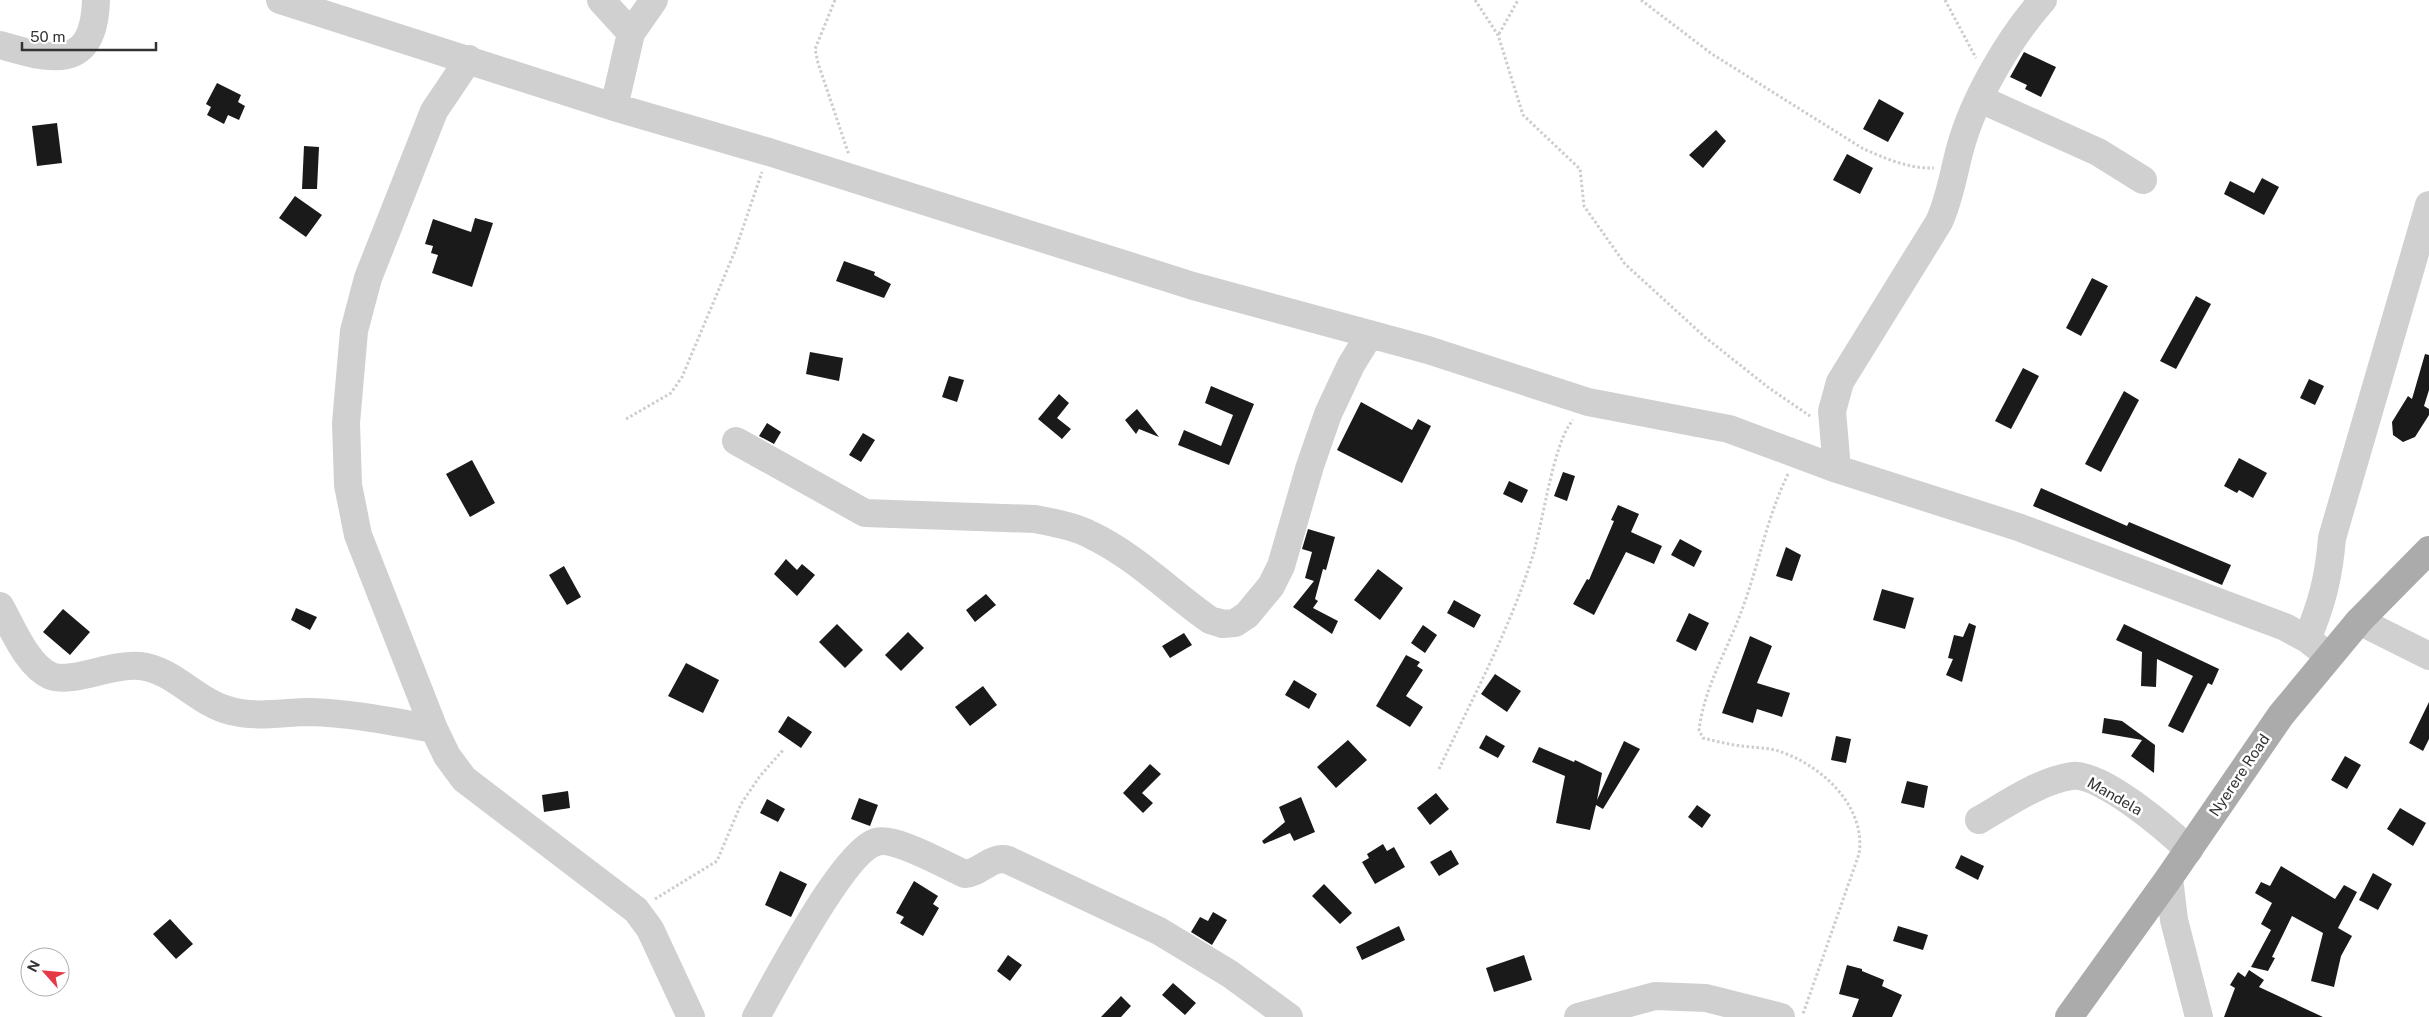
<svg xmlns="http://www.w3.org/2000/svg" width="2429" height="1017" font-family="'Public Sans',sans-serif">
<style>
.building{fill:#1a1a1a}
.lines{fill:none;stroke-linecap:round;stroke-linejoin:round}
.path{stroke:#cdcdcd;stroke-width:3;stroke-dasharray:2.5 2.5;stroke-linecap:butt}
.minor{stroke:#d0d0d0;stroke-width:28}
.major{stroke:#ababab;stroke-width:28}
.labels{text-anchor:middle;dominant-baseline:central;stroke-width:5;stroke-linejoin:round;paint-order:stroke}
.street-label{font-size:15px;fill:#333;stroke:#fff}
</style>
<rect width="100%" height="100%" fill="#fff"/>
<path class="building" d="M2024 52 2056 67 2041 97 2025 89 2027 85 2010 77Z
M217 83 241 95 238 102 245 106 239 120 228 115 224 124 207 115 211 107 206 104Z
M1879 99 1904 113 1888 142 1863 129Z
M57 123 62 163 37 166 32 126Z
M1716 130 1726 141 1703 168 1689 155Z
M304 146 319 147 317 189H302Z
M1847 154 1873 168 1860 194 1833 180Z
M2262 178 2279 187 2264 215 2224 194 2230 181 2254 193Z
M295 196 322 215 306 237 279 218Z
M475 218 493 223 472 287 432 273 438 255 431 253 433 246 425 244 433 219 471 232Z
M844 261 875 272 874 275 891 284 884 298 836 281Z
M2092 278 2108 286 2081 336 2066 328Z
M2196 296 2211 304 2176 369 2160 361Z
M810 352 843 358 839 381 806 374Z
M2425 354 2429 355V390L2424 406 2429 409V415L2415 437 2403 442 2393 435 2392 422 2408 396 2412 399Z
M2023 368 2039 376 2011 429 1995 421Z
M949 376 964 380 957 402 942 397Z
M2309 379 2324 386 2315 405 2300 398Z
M1211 386 1254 404 1229 465 1178 445 1184 430 1221 446 1233 415 1205 403Z
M2124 391 2139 400 2101 472 2085 464Z
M1059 394 1069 403 1057 418 1071 429 1062 439 1038 419Z
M1361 402 1412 430 1418 419 1431 426 1402 483 1337 450Z
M1137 409 1159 437 1139 429 1136 434 1125 420Z
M767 423 781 432 774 444 759 436Z
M863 433 875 440 861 462 849 455Z
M2239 458 2267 473 2253 498 2239 490 2237 493 2224 486Z
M472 460 495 503 470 517 446 474Z
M1563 472 1575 476 1567 501 1554 496Z
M1509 481 1528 490 1522 503 1503 494Z
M2041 488 2127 526 2129 522 2231 565 2222 585 2033 506Z
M1618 505 1639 514 1631 532 1662 546 1654 564 1626 552 1594 615 1573 604 1587 579 1589 580 1614 521 1611 520Z
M1308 529 1335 537 1326 570 1323 569 1315 599 1318 601 1313 608 1338 621 1332 634 1293 607 1314 581 1305 578 1312 552 1302 549Z
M1680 539 1702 551 1694 567 1671 555Z
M1786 547 1801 555 1792 581 1776 576Z
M786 559 797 570 802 564 815 575 797 596 774 574Z
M564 566 581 597 567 605 549 575Z
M1378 569 1403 588 1380 620 1354 600Z
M1882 589 1914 598 1905 629 1873 620Z
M986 594 996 605 975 622 966 610Z
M1454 600 1481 615 1474 628 1447 613Z
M296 608 317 617 310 630 291 620Z
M63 609 90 632 70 655 43 632Z
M1689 613 1709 623 1696 651 1676 641Z
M1969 623 1976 626 1962 682 1946 675 1953 659 1948 658 1954 635 1963 637Z
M837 624 863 650 845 668 819 642Z
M2124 624 2219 669 2212 685 2208 683 2183 733 2168 726 2193 676 2157 659 2156 687 2141 686 2142 652 2116 640Z
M1423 625 1437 635 1425 653 1411 643Z
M908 632 924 648 901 671 885 655Z
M1184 633 1192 645 1170 658 1162 646Z
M1750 636 1772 646 1757 683 1790 693 1782 717 1757 709 1753 723 1722 713Z
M1406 655 1420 662 1417 666 1423 670 1406 696 1423 707 1410 727 1376 706Z
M686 663 719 680 703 713 668 696Z
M1495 674 1521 691 1507 712 1481 694Z
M1294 680 1317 694 1309 709 1285 695Z
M983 686 997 705 970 726 955 707Z
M2429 702V739L2423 751 2409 743Z
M788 716 812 732 801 748 778 732Z
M2104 718 2122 721 2155 745 2154 773 2131 756 2142 740 2102 733Z
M1486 735 1505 746 1498 758 1479 748Z
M1836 736 1851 739 1846 763 1831 760Z
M1348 740 1367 760 1336 788 1317 767Z
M1624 741 1640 749 1603 809 1596 805 1590 830 1556 823 1565 776 1532 762 1539 747 1574 762 1575 760 1602 773 1597 800Z
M2345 756 2361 765 2347 789 2331 780Z
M1150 764 1161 774 1142 793 1153 803 1143 813 1123 793Z
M1907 781 1928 786 1924 808 1901 803Z
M568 791 570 808 544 812 542 795Z
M1436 793 1449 809 1430 825 1417 808Z
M1301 797 1315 832 1294 841 1290 833 1264 844 1262 841 1285 822 1279 807Z
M859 798 878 805 870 826 851 819Z
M767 799 785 809 778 822 760 813Z
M1697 805 1711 815 1702 828 1688 817Z
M2400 808 2426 823 2413 846 2387 829Z
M1383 844 1387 851 1394 847 1405 867 1375 884 1362 862 1369 858 1367 854Z
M1451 850 1459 864 1439 876 1430 862Z
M1961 855 1984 866 1978 880 1955 868Z
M2281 866 2335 899 2344 885 2357 892 2338 928 2352 936 2341 956 2334 987 2311 981 2323 933 2292 916 2272 957 2275 958 2268 971 2251 967 2271 930 2261 924 2272 903 2255 893 2261 882 2270 886Z
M780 871 807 884 791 917 765 905Z
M2373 873 2392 884 2378 910 2359 900Z
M914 881 938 896 933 904 939 908 923 936 900 923 904 917 896 913Z
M1324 884 1352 913 1340 924 1312 896Z
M1213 912 1227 920 1212 945 1191 932 1200 917 1208 921Z
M170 919 193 944 176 959 153 934Z
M1399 926 1405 940 1362 960 1356 947Z
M1898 926 1928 935 1923 950 1893 941Z
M1008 955 1022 965 1010 981 997 971Z
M1524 955 1532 980 1494 992 1486 968Z
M1847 965 1862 969V971L1884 980 1882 986 1902 995 1892 1017H1852L1859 999 1839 994Z
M2249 970 2264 980 2259 987 2323 1017H2224L2235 988 2230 985 2238 972 2245 977Z
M1173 983 1196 1003 1185 1015 1162 995Z
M1121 996 1131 1006 1121 1017H1101Z"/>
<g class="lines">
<path class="path" d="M835 0 815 49 818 63 849 155
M1475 0 1498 35 1523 115 1580 169 1584 206 1625 264 1706 338 1769 388 1810 416
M1641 0 1712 54 1862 148C1884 158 1909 169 1934 168
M1945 0 1976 58
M1499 34 1518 0
M626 419 671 393 682 377 735 251 762 172
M1788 474C1766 519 1758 569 1740 615 1725 654 1704 689 1699 730L1703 738C1719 742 1735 746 1752 747 1759 748 1767 748 1775 750 1818 762 1867 805 1859 854L1803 1014
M1439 769C1471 701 1508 633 1531 561 1543 527 1552 444 1573 420
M655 899 717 861 741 804 760 776 784 749"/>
<path class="minor" d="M280 0 614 107 769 152 1193 286 1428 350 1588 402 1729 429 1837 469 2018 527 2285 627 2307 639 2329 656
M601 0 631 33
M0 45C51 60 94 72 96 0
M469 59 434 111 368 278 354 331 346 423 348 485 358 535 434 729 447 756 464 779 636 910 650 929 691 1017
M1980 99 2098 152 2143 180
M614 107 631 33 654 0
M736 441 865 513 1035 519C1054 523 1074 526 1091 535 1135 556 1170 592 1210 620L1223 624 1235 623 1247 615 1271 586 1281 566 1310 466 1328 414 1351 365 1370 334
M1837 469 1832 411 1840 382 1939 222C1950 198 1953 175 1960 149 1973 100 2009 38 2043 0
M0 606C12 627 27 666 51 676 72 684 112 663 140 666 175 670 197 703 231 711 257 718 284 712 310 712 352 713 394 722 434 729
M2359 621 2429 656
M2307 639C2322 604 2329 576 2332 538L2429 205
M1979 820C2007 804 2039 781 2072 776 2101 772 2168 830 2189 850
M2169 878 2174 920 2199 1017
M756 1017C775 983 843 852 876 842 895 836 946 866 965 874 981 873 991 855 1008 860L1159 931 1230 974 1289 1017
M1578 1017 1655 996 1706 998 1781 1017"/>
<path class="major" d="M2069 1017 2169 878 2281 715 2359 621 2429 550"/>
</g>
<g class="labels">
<g class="street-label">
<text transform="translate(2239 775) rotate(-56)">Nyerere Road</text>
<text transform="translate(2115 796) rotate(30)">Mandela</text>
</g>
</g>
<g transform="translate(45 972) rotate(297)"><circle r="24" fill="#ffffff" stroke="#adadad"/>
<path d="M0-4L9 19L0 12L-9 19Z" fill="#e63946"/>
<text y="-8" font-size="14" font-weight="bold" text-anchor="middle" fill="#333333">N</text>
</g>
<path d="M22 42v8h134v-8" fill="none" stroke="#333333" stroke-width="2.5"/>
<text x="30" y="42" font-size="15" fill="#333333" stroke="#ffffff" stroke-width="4" paint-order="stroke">50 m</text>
</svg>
